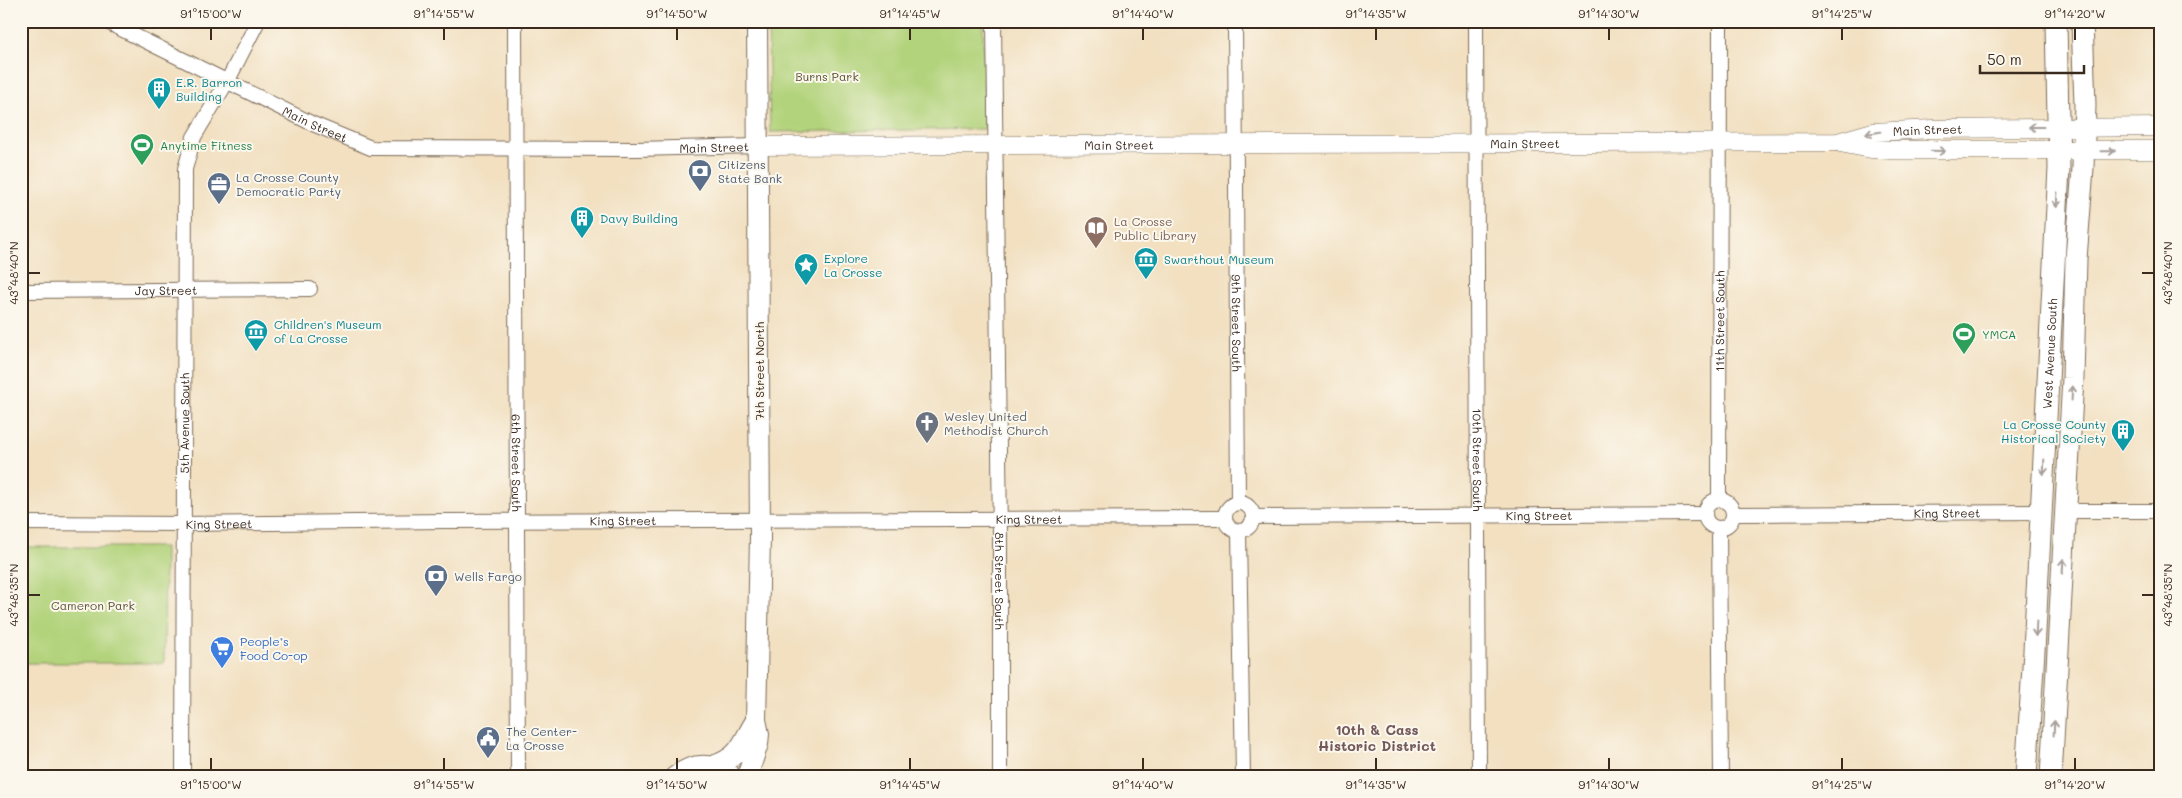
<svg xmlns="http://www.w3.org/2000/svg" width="2182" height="798" font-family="Mali,sans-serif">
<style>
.green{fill:#b2d37b;stroke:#767e4c}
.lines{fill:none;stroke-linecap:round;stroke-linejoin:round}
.minor-casing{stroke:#7b6a57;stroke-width:16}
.tertiary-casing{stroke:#7b6a57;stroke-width:19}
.secondary-casing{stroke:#7b6a57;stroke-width:22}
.primary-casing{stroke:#7b6a57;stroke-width:23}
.minor{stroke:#fff;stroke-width:14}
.tertiary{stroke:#fff;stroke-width:18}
.secondary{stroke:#fff;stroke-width:20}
.primary{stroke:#fff;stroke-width:21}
.oneway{stroke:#a79f9a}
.ticks{fill:none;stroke:#3b2a1e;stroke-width:2}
.labels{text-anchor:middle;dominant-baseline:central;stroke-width:4;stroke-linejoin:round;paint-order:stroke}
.park-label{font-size:12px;fill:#595435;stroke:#fbf7ec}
.culture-label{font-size:12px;fill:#0d838f;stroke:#fbf7ec;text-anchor:start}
.street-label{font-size:12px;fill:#3b2a1e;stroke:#fbf7ec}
.leisure-label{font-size:12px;fill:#27864d;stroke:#fbf7ec;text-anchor:start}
.service-label{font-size:12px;fill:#4e5e75;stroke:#fbf7ec;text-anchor:start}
.education-label{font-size:12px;fill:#785e54;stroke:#fbf7ec;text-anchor:start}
.worship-label{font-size:12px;fill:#5b616d;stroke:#fbf7ec;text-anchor:start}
.shop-label{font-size:12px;fill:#366cbe;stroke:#fbf7ec;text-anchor:start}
.neighbourhood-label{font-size:14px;font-weight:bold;fill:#73595c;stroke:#fbf7ec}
.neatline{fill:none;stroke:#3b2a1e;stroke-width:2}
.ticks-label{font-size:12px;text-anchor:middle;fill:#3b2a1e}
</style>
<rect width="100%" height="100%" fill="#fbf7ec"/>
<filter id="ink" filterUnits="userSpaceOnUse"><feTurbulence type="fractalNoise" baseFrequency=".02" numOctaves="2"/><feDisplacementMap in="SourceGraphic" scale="10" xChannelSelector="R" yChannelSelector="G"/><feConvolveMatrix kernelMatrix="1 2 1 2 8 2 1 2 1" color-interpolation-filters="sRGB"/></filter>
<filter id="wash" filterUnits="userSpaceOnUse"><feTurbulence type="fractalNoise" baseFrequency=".0096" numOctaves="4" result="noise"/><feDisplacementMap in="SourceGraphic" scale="20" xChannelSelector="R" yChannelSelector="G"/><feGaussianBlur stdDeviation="1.12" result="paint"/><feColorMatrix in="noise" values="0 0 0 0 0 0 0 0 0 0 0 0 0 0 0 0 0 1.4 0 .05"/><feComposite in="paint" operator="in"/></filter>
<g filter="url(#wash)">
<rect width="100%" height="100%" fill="#f2e0c1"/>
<path class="green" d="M768 21H983L985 129 770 132Z
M21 547H165L164 663H21Z"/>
</g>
<g filter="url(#ink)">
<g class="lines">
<g class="minor-casing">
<g id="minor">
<path id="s1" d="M105 21 313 124 371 148 636 149 757 146"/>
<path id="s2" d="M515 21 518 777"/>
<path id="s3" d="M994 21 1000 537V777"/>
<path id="s4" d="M1235 21 1238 503"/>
<path id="s5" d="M1476 21 1479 777"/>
<path id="s6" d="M21 291 310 289"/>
<path id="s7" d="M1719 500 1720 21"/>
<circle cx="1719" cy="514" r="14"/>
<circle cx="1239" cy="517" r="14"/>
<path d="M2066 511H2161"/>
<path id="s8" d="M1733 514 2042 512"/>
<path id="s9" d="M1254 517 1704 514"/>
<path id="s10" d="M21 523 183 524 445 521 1225 518"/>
<path d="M1719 528 1721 777"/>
<path d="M1239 532 1243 777"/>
<path id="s11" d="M183 777 185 169 194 137 228 80 258 21"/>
</g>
</g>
<g class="tertiary-casing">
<g id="tertiary">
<path d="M1840 143 1871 149 1890 150H2161"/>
<path id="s12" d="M757 146 1838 142 1873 132 1933 129 2161 127"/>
</g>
</g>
<g class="secondary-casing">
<path id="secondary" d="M713 766C741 757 741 744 755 722
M675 777C693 762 714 762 732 777
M747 777 758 744 759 734 756 720 760 538 757 21"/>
</g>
<g class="primary-casing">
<g id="primary">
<path id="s13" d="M2026 777 2034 651 2059 168 2056 21"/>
<path d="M2051 777 2073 378 2076 259 2083 168 2085 105 2082 21"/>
</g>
</g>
<use href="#minor" class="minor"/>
<use href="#tertiary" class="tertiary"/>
<use href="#secondary" class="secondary"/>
<use href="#primary" class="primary"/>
</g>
<defs><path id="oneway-shaft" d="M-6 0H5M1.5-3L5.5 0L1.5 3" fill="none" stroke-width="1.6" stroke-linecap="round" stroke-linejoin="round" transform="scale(1.25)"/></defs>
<g class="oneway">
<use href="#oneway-shaft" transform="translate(2036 127) rotate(180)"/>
<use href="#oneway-shaft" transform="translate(1873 133) rotate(170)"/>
<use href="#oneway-shaft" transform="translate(1938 151) rotate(1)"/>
<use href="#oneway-shaft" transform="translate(2108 151) rotate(-1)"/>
<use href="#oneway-shaft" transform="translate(2057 200) rotate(93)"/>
<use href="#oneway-shaft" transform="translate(2072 393) rotate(-87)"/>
<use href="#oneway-shaft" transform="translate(2044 467) rotate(92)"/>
<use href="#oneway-shaft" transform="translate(2063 566) rotate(-87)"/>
<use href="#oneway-shaft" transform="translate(2036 629) rotate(93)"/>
<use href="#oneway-shaft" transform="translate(2054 728) rotate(-87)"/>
</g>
</g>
<path class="ticks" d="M211 28V40M444 28V40M677 28V40M910 28V40M1143 28V40M1376 28V40M1609 28V40M1842 28V40M2075 28V40M28 273H40M2142 273H2154M28 595H40M2142 595H2154M211 758V770M444 758V770M677 758V770M910 758V770M1143 758V770M1376 758V770M1609 758V770M1842 758V770M2075 758V770"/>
<defs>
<g id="building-pin" transform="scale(1.25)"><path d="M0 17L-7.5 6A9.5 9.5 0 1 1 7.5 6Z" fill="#0f9aa8" stroke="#fbf7ec"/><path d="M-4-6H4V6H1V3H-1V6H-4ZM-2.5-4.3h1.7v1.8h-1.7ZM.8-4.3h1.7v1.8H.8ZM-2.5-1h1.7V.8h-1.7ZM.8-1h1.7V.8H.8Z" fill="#fff"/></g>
<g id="stadium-pin" transform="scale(1.25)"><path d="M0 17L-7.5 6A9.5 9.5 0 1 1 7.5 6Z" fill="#2e9e5b" stroke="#fbf7ec"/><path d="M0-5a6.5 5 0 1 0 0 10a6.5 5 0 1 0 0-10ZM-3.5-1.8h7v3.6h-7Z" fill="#fff"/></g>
<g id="bank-pin" transform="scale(1.25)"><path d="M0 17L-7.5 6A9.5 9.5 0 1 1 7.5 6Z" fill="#5c6f8a" stroke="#fbf7ec"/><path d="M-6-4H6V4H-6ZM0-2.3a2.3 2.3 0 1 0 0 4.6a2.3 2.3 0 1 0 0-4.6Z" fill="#fff"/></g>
<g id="office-pin" transform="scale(1.25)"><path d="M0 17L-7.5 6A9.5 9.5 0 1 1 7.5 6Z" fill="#5c6f8a" stroke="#fbf7ec"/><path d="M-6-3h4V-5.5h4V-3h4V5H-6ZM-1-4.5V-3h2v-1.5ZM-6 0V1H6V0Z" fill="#fff"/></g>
<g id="library-pin" transform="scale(1.25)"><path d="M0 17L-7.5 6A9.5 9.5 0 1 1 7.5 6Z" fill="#8d6e63" stroke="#fbf7ec"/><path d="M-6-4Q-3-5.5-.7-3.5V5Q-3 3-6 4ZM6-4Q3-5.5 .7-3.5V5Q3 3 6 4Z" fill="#fff"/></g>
<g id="museum-pin" transform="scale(1.25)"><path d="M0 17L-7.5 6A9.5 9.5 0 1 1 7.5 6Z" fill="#0f9aa8" stroke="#fbf7ec"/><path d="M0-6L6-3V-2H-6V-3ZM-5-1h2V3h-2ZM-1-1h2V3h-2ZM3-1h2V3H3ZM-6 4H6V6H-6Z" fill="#fff"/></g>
<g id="sight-pin" transform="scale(1.25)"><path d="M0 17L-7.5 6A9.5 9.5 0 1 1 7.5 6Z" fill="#0f9aa8" stroke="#fbf7ec"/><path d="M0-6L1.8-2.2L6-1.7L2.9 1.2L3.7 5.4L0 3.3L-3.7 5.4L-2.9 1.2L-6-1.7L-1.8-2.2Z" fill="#fff"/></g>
<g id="church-pin" transform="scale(1.25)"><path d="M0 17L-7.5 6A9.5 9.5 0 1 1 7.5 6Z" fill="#6b7280" stroke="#fbf7ec"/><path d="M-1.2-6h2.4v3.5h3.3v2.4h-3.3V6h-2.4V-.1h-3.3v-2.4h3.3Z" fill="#fff"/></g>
<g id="supermarket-pin" transform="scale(1.25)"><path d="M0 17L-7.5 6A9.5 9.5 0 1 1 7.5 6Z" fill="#3f7fe0" stroke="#fbf7ec"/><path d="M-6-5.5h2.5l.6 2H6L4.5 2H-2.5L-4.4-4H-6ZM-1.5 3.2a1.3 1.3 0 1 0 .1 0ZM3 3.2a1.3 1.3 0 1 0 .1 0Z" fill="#fff"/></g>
<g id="civic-pin" transform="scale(1.25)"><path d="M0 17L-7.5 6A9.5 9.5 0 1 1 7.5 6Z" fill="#5c6f8a" stroke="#fbf7ec"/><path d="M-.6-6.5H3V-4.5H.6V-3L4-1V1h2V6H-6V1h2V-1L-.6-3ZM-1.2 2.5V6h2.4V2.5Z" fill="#fff"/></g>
</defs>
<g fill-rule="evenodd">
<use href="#building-pin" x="159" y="89"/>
<use href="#stadium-pin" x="142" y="145"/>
<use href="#bank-pin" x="700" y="171"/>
<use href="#office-pin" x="219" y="184"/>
<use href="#building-pin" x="582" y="218"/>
<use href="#library-pin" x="1096" y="228"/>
<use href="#museum-pin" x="1146" y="259"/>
<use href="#sight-pin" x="806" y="265"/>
<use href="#museum-pin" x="256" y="331"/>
<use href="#stadium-pin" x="1964" y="334"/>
<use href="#church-pin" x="927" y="423"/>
<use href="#building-pin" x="2123" y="431"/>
<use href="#bank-pin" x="436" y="576"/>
<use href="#supermarket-pin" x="222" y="648"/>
<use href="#civic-pin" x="488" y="738"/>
</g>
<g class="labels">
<g class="park-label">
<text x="827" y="76">Burns Park</text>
<text x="93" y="605">Cameron Park</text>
</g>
<g class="culture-label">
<text x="176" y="82">E.R. Barron<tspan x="176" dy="14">Building</tspan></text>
<text x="600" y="218">Davy Building</text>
<text x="824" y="258">Explore<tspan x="824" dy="14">La Crosse</tspan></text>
<text x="1164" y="259">Swarthout Museum</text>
<text x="274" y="324">Children's Museum<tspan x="274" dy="14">of La Crosse</tspan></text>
<text x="2106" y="424" text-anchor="end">La Crosse County<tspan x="2106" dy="14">Historical Society</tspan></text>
</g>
<g class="street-label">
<text stroke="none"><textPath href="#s1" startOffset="234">Main Street</textPath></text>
<text stroke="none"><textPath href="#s12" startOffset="1172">Main Street</textPath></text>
<text stroke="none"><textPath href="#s12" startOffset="768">Main Street</textPath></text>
<text stroke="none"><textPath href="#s12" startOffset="362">Main Street</textPath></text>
<text stroke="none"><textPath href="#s1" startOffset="638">Main Street</textPath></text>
<text stroke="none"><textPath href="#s6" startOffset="145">Jay Street</textPath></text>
<text stroke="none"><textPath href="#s7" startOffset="179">11th Street South</textPath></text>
<text stroke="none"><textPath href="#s4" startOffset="302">9th Street South</textPath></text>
<text stroke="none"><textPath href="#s13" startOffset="424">West Avenue South</textPath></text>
<text transform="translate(759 371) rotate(-90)">7th Street North</text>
<text stroke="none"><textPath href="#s11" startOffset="354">5th Avenue South</textPath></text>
<text stroke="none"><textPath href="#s5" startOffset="439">10th Street South</textPath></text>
<text stroke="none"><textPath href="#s2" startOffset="442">6th Street South</textPath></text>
<text stroke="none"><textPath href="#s8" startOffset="214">King Street</textPath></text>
<text stroke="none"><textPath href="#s9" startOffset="285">King Street</textPath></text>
<text stroke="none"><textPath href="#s10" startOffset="1008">King Street</textPath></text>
<text stroke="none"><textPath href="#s10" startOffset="602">King Street</textPath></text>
<text stroke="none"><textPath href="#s10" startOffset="198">King Street</textPath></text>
<text stroke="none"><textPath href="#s3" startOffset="560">8th Street South</textPath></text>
</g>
<g class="leisure-label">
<text x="160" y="145">Anytime Fitness</text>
<text x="1982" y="334">YMCA</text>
</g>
<g class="service-label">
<text x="718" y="164">Citizens<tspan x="718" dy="14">State Bank</tspan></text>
<text x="236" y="177">La Crosse County<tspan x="236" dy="14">Democratic Party</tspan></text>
<text x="454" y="576">Wells Fargo</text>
<text x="506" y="731">The Center-<tspan x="506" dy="14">La Crosse</tspan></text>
</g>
<g class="education-label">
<text x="1114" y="221">La Crosse<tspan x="1114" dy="14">Public Library</tspan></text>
</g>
<g class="worship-label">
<text x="944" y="416">Wesley United<tspan x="944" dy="14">Methodist Church</tspan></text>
</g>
<g class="shop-label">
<text x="240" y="641">People’s<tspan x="240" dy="14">Food Co-op</tspan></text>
</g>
<g class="neighbourhood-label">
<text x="1377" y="729">10th &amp; Cass<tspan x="1377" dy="16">Historic District</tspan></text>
</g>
</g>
<rect width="2182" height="798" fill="none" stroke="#fbf7ec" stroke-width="55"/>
<path d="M1980 65v8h104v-8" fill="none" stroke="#3b2a1e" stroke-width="2.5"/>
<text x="1987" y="65" font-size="15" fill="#3b2a1e" stroke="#fbf7ec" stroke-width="4" paint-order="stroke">50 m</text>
<rect x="28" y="28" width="2126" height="742" class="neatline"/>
<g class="ticks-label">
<text x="211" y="18">91°15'00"W</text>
<text x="444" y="18">91°14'55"W</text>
<text x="677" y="18">91°14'50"W</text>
<text x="910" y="18">91°14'45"W</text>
<text x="1143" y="18">91°14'40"W</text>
<text x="1376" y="18">91°14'35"W</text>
<text x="1609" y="18">91°14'30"W</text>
<text x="1842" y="18">91°14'25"W</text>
<text x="2075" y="18">91°14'20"W</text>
<text transform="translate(14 273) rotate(-90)" y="4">43°48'40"N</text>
<text transform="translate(2168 273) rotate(-90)" y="4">43°48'40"N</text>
<text transform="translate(14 595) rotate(-90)" y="4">43°48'35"N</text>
<text transform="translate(2168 595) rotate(-90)" y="4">43°48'35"N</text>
<text x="211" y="789">91°15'00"W</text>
<text x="444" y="789">91°14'55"W</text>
<text x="677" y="789">91°14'50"W</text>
<text x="910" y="789">91°14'45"W</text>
<text x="1143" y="789">91°14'40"W</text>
<text x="1376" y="789">91°14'35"W</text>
<text x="1609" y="789">91°14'30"W</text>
<text x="1842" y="789">91°14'25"W</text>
<text x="2075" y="789">91°14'20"W</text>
</g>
</svg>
